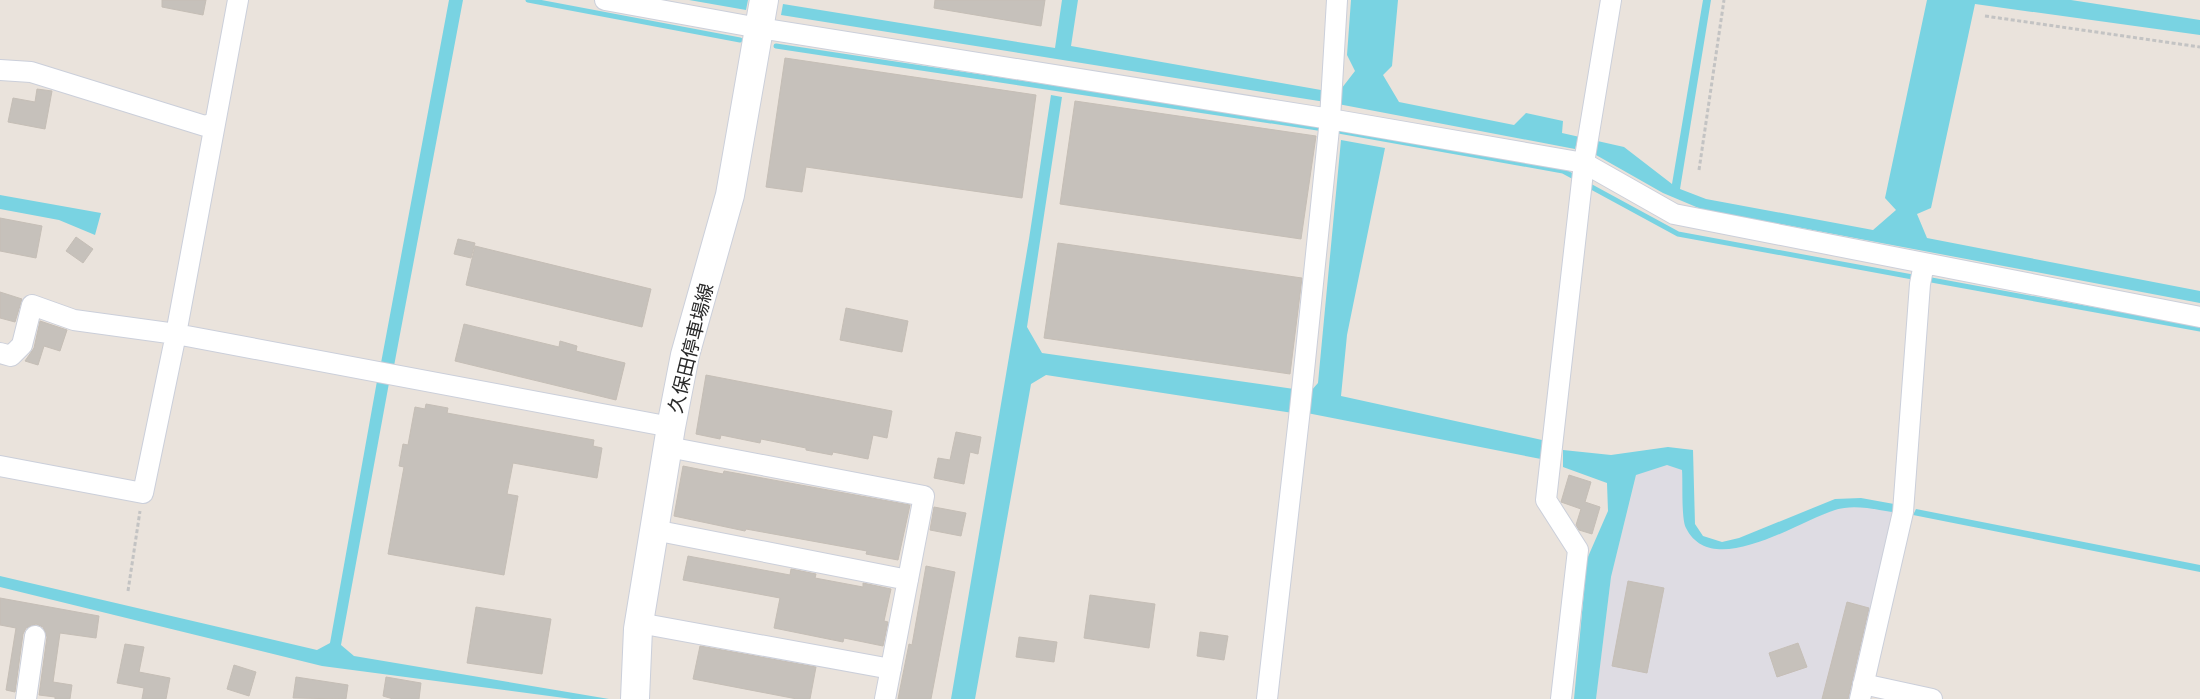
<svg xmlns="http://www.w3.org/2000/svg" width="2200" height="699" font-family="Commissioner,'Noto Sans JP',sans-serif">
<style>
.industrial{fill:#dedce3}
.water{fill:#79d3e2}
.lines{fill:none;stroke-linecap:round;stroke-linejoin:round}
.stream{stroke:#79d3e2;stroke-width:5}
.building{fill:#c6c1bb;stroke:#c5beb6}
.street-casing{stroke:#cbcfda;stroke-width:22}
.secondary-casing{stroke:#cbcfda;stroke-width:30}
.path{stroke:#c3c3c3;stroke-width:3;stroke-dasharray:4 2.5;stroke-linecap:butt}
.street{stroke:#fff;stroke-width:20}
.secondary{stroke:#fff;stroke-width:28}
.labels{text-anchor:middle;dominant-baseline:central;stroke-width:4;stroke-linejoin:round;paint-order:stroke}
.street-label{font-size:19px;fill:#292929;stroke:#fff}
</style>
<rect width="100%" height="100%" fill="#eae3dc"/>
<path class="industrial" d="M1632 460H1687L1692 534 1730 548 1844 501 1893 508 1892 512 1896 517 1854 699H1596L1611 577 1636 476Z"/>
<path class="water" d="M449 0H463L394 366 381 363Z
M689 0H748L746 10Z
M1062 0H1078L1071 46 1338 93 1355 71 1347 55 1351 0H1398L1392 66 1383 75 1399 102 1514 125 1526 113 1563 121 1562 133 1624 147 1672 184 1703 0H1711L1680 189 1706 199 1873 230 1896 210 1885 198 1927 0H2071L2200 20V35L1975 4 1931 208 1917 214 1927 238 2200 291V303L1701 209 1663 193 1596 155V147L1577 142 1575 149 1338 104 781 15 783 4 1055 48Z
M1051 95 1062 97 1027 327 1042 353 1294 389 1293 413 1046 375 1031 384 975 699H951L1029 239Z
M1341 140 1385 148 1347 335 1341 396 1542 440 1541 459 1307 413 1310 392 1318 383Z
M0 195 101 213 95 235 59 220 0 209Z
M377 381 389 383 341 645 354 656 609 699H572L322 666 0 587V576L317 650 330 643Z
M1668 447 1693 450 1695 524 1703 536 1722 542 1739 538 1835 499 1861 498 1894 504 1892 512C1873 509 1853 504 1835 510 1797 522 1712 580 1686 528 1681 519 1683 482 1682 470L1667 465 1636 475 1611 577 1596 699H1574L1587 559 1608 511 1607 483 1563 467V450L1611 455Z
M1916 509 2200 565V572L1913 515Z"/>
<g class="lines">
<path class="stream" d="M528 0 740 40
M776 46 1324 129
M1333 130 1563 171 1578 179
M1586 184 1678 234 1918 278
M1926 279 2200 329"/>
</g>
<path class="building" d="M162 0H206L203 15 162 7Z
M935 0H1045L1041 26 934 8Z
M785 58 1036 95 1022 198 806 167 802 192 766 187Z
M37 89 52 91 45 129 8 122 13 98 35 102Z
M1075 101 1316 136 1301 239 1060 204Z
M0 218 42 226 36 258 0 251Z
M76 237 93 249 83 263 66 251Z
M458 239 475 243 471 258 454 254Z
M1058 243 1302 278 1290 374 1044 338Z
M475 246 651 289 642 327 466 285Z
M0 292 22 299 15 322 0 318Z
M846 308 908 321 902 352 840 340Z
M40 321 67 330 60 351 44 346 38 365 25 361 34 348Z
M464 324 559 347 560 341 577 346 576 351 625 363 616 400 455 361Z
M706 375 892 411 887 438 873 435 868 459 833 452 832 455 806 450V448L761 439 760 443 721 435 720 439 696 434Z
M426 404 448 408 447 413 594 440 593 446 602 448 597 478 513 463 507 494 518 496 504 575 388 554 404 467 399 466 403 444 408 445 415 407 425 409Z
M956 432 981 437 978 454 970 452 964 484 934 478 938 458 950 460Z
M683 466 723 474 724 471 910 505 898 560 866 554 867 551 746 529 745 531 674 516Z
M1569 475 1591 482 1585 502 1600 507 1592 534 1579 530 1576 525 1581 509 1561 502Z
M934 507 966 513 961 536 930 530Z
M688 556 790 575 791 569 816 574 815 578 863 587V583L891 589 884 621 888 622 883 646 844 638 843 642 774 628 780 598 683 580Z
M926 566 955 572 931 699H898L909 644 912 645Z
M1628 581 1664 588 1647 673 1612 666Z
M1090 595 1155 604 1149 648 1084 638Z
M0 598 99 616 96 638 60 633 53 682 72 685 70 699H55V697L39 695 47 637 43 627 36 624 26 628 23 634 15 692 6 690 16 628 0 625Z
M1847 602 1869 608 1848 699H1822Z
M476 607 551 619 542 674 467 663Z
M1200 632 1228 636 1224 660 1197 656Z
M1019 637 1057 642 1054 662 1016 657Z
M1798 643 1807 667 1777 677 1769 653Z
M125 644 144 647 139 672 170 678 166 699H142L144 688 117 683Z
M700 646 816 667 810 699H797L693 679Z
M234 665 256 672 249 696 227 689Z
M296 677 348 685 346 699 293 698Z
M386 677 421 683 419 699H393L383 696Z"/>
<g class="lines">
<g class="street-casing">
<path id="street" d="M605 0 759 28 1330 119 1584 163 1674 214 2200 317
M0 70 31 72 205 126 214 123
M0 353 11 356 22 345 32 305 74 320 176 334 671 427
M668 447 924 496 885 699
M0 466 143 493 176 334 238 0
M654 530 908 580
M639 623 891 669
M1863 684 1932 699
M26 699 35 636
M1267 699 1300 409 1330 119 1337 0
M1561 699 1578 550 1546 500 1584 163 1611 0
M1860 699 1903 512 1920 284 1924 264"/>
</g>
<g class="secondary-casing">
<path id="secondary" d="M635 699 638 629 671 427 685 355 730 195 764 0"/>
</g>
<path class="path" d="M1985 16 2200 47
M1699 170 1724 0
M128 591 140 511"/>
<use href="#street" class="street"/>
<use href="#secondary" class="secondary"/>
</g>
<g class="labels">
<g class="street-label">
<text transform="translate(690 348) rotate(-76)">久保田停車場線</text>
</g>
</g>
</svg>
